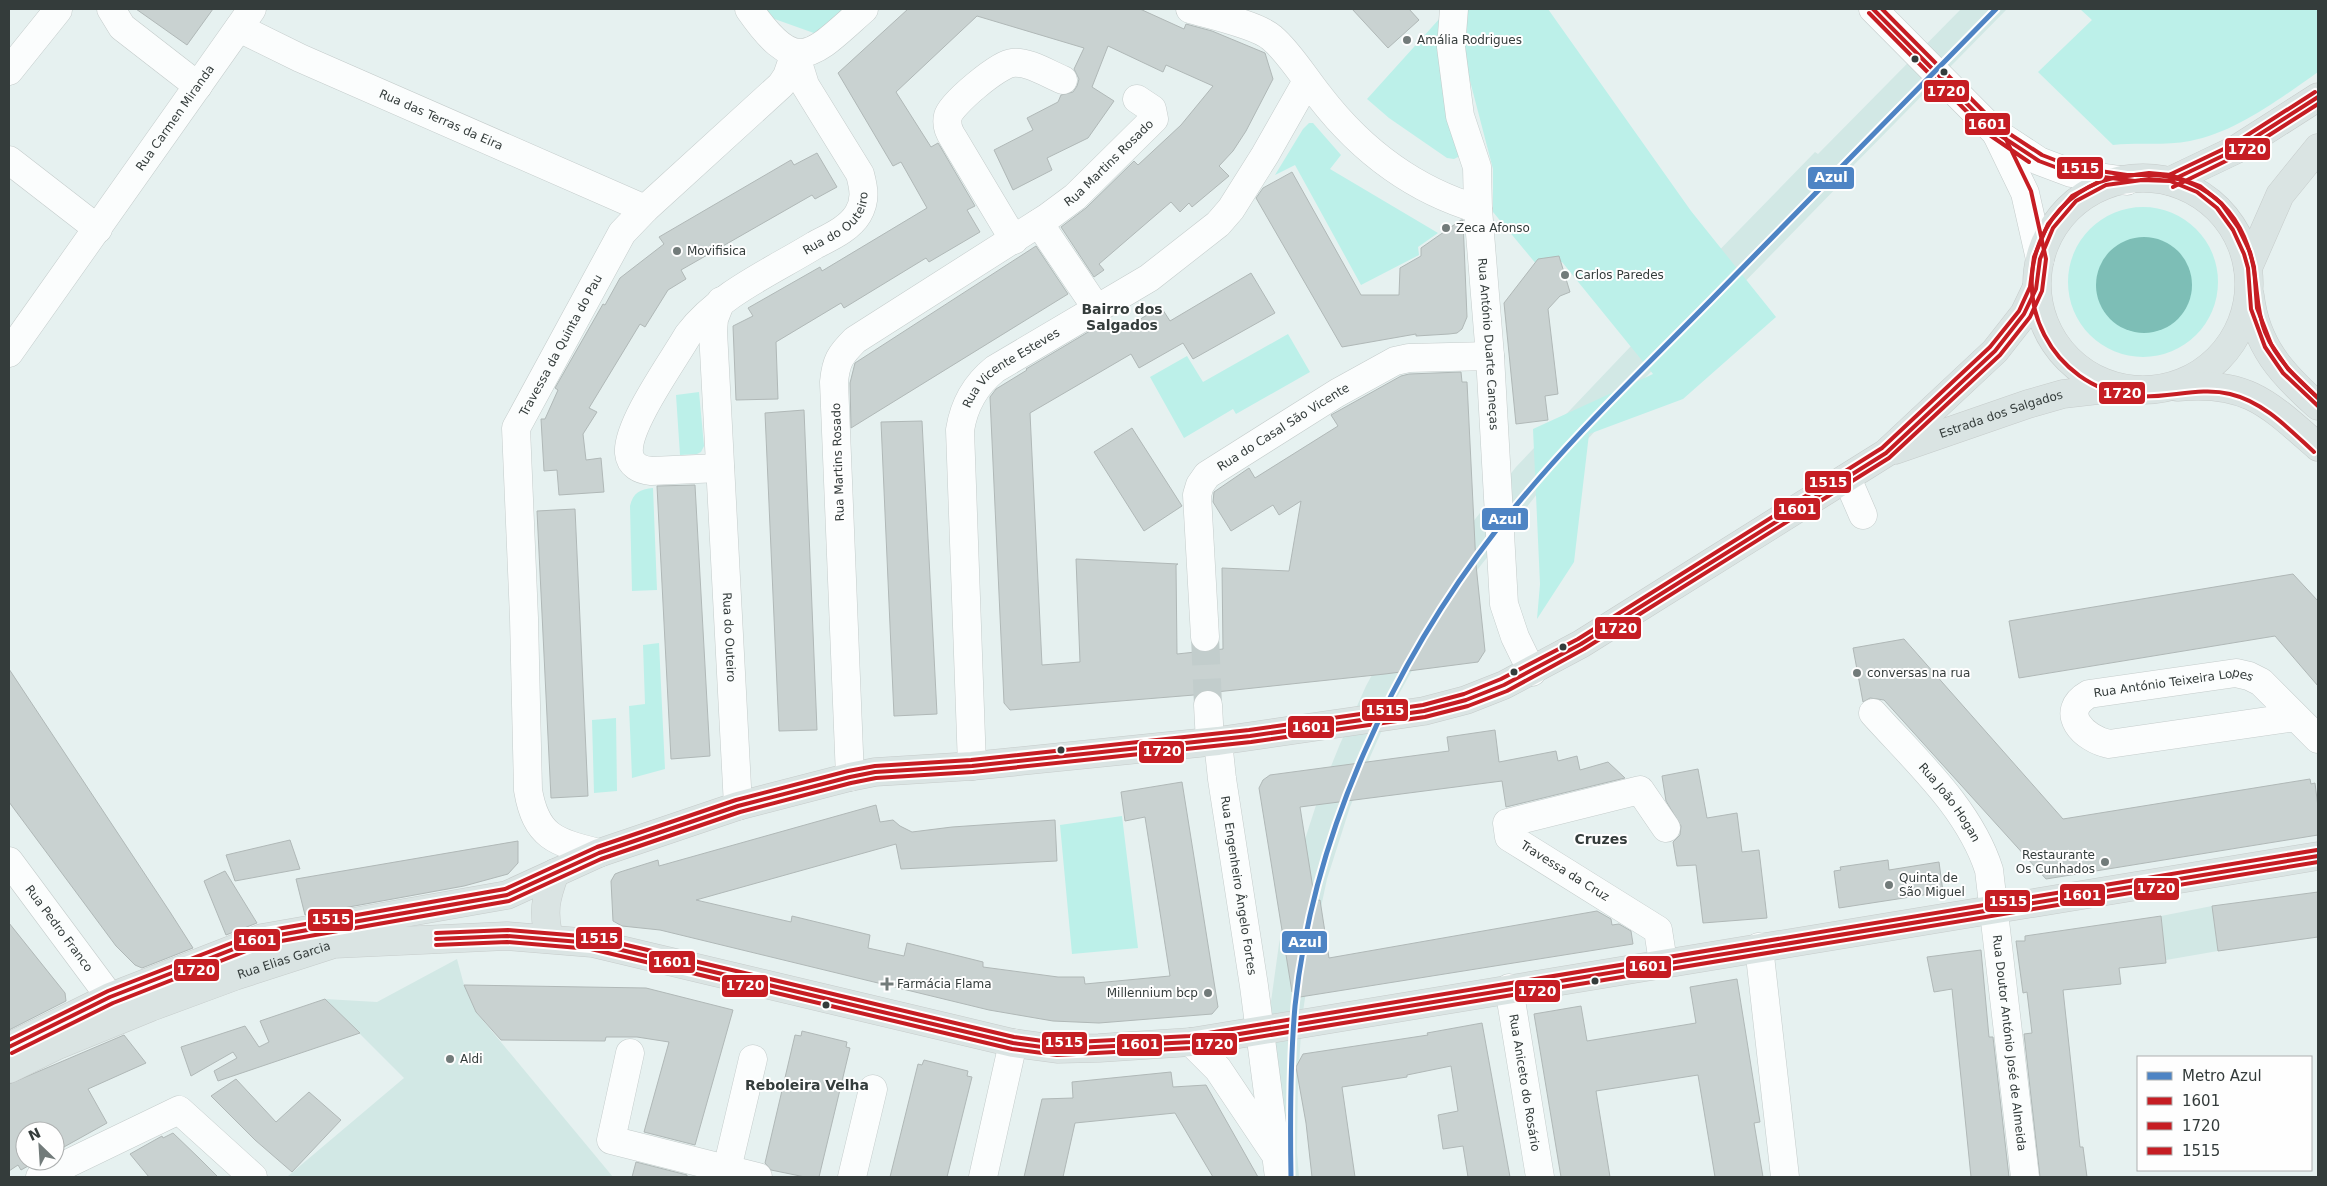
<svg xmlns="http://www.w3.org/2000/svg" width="2327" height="1186" font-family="'DejaVu Sans',sans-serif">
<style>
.built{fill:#d2e8e5}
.green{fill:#bcf0e9}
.water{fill:#7dbeb6}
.building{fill:#c9d2d1;stroke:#b0b8b7}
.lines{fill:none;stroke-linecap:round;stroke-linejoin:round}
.minor-tunnel{stroke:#c2cdcc;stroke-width:28;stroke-dasharray:28 14;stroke-linecap:butt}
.minor-casing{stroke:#c4cccb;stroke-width:29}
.major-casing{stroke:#c6cccb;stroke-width:29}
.minor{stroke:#fbfdfd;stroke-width:28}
.major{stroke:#dae4e3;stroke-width:28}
.bus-1-casing{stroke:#fefefe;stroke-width:8}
.bus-2-casing{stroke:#fefefe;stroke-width:8}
.bus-3-casing{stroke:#fefefe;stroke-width:8}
.bus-1{stroke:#c61d23;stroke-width:4}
.bus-2{stroke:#c61d23;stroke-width:4}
.bus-3{stroke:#c61d23;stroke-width:4}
.metro-1-casing{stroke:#fefefe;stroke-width:9}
.metro-1{stroke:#4e84c4;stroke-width:5}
.poi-dot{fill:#727b7a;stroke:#fefefe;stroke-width:2}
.bus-dot{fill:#343c3b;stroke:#fefefe;stroke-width:2}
.labels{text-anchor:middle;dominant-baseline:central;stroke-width:4;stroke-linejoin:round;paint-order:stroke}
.poi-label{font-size:12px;fill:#343c3b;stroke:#fefefe;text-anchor:start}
.street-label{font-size:12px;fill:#343c3b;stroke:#fefefe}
.neighbourhood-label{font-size:14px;font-weight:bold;fill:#343c3b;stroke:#fefefe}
.line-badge{stroke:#fefefe;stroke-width:2}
.badge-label{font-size:14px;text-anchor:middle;font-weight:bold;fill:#fff}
</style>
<rect width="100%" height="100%" fill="#e6f1f0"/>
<path class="built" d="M1961 9 2006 10 1842 177 1844 180 1728 299 1693 329 1643 380 1541 489 1463 588 1429 640 1395 701 1370 757 1350 807 1327 879 1312 949 1302 1019 1298 1078 1297 1152 1299 1177H1266L1269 1016 1279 944 1295 870 1319 796 1340 744 1366 686 1400 623 1436 569 1516 467 1670 305 1700 270 1815 152 1818 154Z
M2212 906 2218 951 2166 960 2161 916Z
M457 959 464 985 476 1012 613 1177H290L288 1176 404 1078 325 999 377 1002Z"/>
<path class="green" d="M765 9H855L825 37 769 17Z
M1461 9H1548L1691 211 1776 317 1683 399 1589 434 1574 562 1537 619 1540 584 1533 429 1653 374 1562 262 1537 265 1493 212V169L1457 31Z
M2080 9H2318V72C2281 98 2235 133 2190 141 2165 146 2139 142 2113 145L2038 72 2092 20Z
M1441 17 1462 155 1454 159 1447 158 1389 118 1367 99Z
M1309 123H1313L1341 155 1330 169 1438 233 1418 247 1419 255 1361 285 1295 165 1275 175 1303 129Z
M2068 282a75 75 0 1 1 150 0a75 75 0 1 1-150 0Z
M1288 334 1310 372 1236 414 1233 409 1184 438 1150 377 1187 356 1203 382Z
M699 392 704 446 701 452 697 454 680 455 676 395Z
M653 488 657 590 632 591 630 506C633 493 640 489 653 488Z
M659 643 665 769 632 778 629 706 645 704 643 645Z
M616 718 617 791 594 793 592 720Z
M1122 816 1138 948 1072 954 1060 825Z"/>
<path class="water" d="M2096 285a48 48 0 1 1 96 0a48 48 0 1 1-96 0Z"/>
<path class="building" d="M136 9H213L187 45Z
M908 9H1140L1184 29 1186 24 1212 31 1265 53 1273 79 1246 131 1233 151 1219 166 1229 176 1192 207 1189 203 1180 212 1171 202 1099 264 1104 270 1094 277 1061 227 1086 208 1134 161 1138 165 1181 125 1213 86 1166 65 1163 72 1108 46 1092 87 1114 101 1088 138 1047 158 1052 170 1013 190 994 150 1033 130 1027 118 1058 102 1061 95 1073 92 1077 86 1079 79 1074 69 1084 48 977 16 896 92 931 147 938 143 940 146 975 206 967 210 980 232 929 262 926 258 844 308 841 303 776 342 778 399 736 400 733 326 753 316 748 308 820 267 822 271 927 208 901 162 893 166 838 73Z
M1352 9H1409L1419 20 1388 48Z
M817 153 837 187 815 199 812 195 681 270 686 279 668 290 645 327 640 324 589 408 597 412 583 434 586 460 601 458 604 492 559 495 557 470 544 471 541 419H545L558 390 555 388 603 304 605 305 620 278 664 244 659 237 791 160 794 165Z
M1292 172 1361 295H1399L1400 268 1421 256V248L1461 220H1463L1467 317 1462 329 1457 333 1449 334 1416 336V334L1342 347 1256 198 1263 188Z
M1036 246 1068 294 851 428 850 383 855 363Z
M1559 256 1570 292 1560 296 1548 309 1558 394 1545 396 1548 420 1516 424 1504 303 1538 259Z
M1251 273 1275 313 1193 359 1183 343 1139 368 1131 354 1030 413 1042 665 1080 662 1076 559 1178 564 1176 565 1177 654 1223 649 1222 568 1289 571 1301 501 1279 515 1273 505 1231 531 1213 502 1214 492 1249 468 1255 478 1338 426 1331 415 1401 376 1409 374 1461 372 1462 382H1467L1476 565 1485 651 1478 662 1385 674 1216 692 1207 689 1194 695 1010 710 1004 703 990 397 996 389 1027 370 1026 369 1110 319 1118 332 1161 307 1170 321Z
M804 410 817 730 779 731 765 413Z
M922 421 937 714 894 716 881 422Z
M1132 428 1182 506 1144 531 1094 452Z
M695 485 710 756 671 759 657 486Z
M575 509 588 796 551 798 537 511Z
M2293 574 2318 601V686L2275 636 2019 678 2009 621Z
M1904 639 2063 819 2310 779 2311 784 2315 783 2318 807V835L2046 879 1884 700 1870 698 1863 702 1853 648Z
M9 669 170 912 193 948 142 968 135 965 116 946 9 802Z
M1495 730 1499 762 1556 751 1558 761 1577 756 1580 770 1608 762 1625 778 1506 807 1502 781 1300 807 1315 901 1320 900 1329 958 1597 911 1611 919 1612 925 1619 924 1631 931 1633 944 1300 997 1292 992 1259 788 1263 780 1270 775 1449 751 1447 737Z
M1698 769 1707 818 1737 813 1742 852 1759 850 1767 918 1703 923 1696 865 1677 866 1673 842 1680 835 1681 826 1666 801 1662 776Z
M1182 782 1218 1007 1212 1014 1099 1023 1053 1021 989 1010 660 930 622 926 613 921 611 881 615 874 620 872 658 860 659 866 876 805 880 822 893 820 900 826 912 832 952 827 1055 820 1057 861 901 869 896 844 696 900 791 922 792 916 870 935 868 948 904 956 907 943 983 962V967L1058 977H1084L1085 984 1170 976 1145 817 1125 821 1121 792Z
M290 840 300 869 235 881 226 855Z
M518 841V863L508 874 464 886 305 915 296 879Z
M1888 860 1889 870 1939 862 1943 892 1839 908 1834 871 1841 870 1840 867Z
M225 871 257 923 226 935 204 881Z
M2318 892V937L2218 951 2212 906Z
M2161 916 2166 963 2119 968 2121 984 2063 990 2080 1147H2083L2087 1177H2040L2024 1034 2032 1033 2027 992 2023 993 2016 941H2025V936Z
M9 923 65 993 66 1001 9 1030Z
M1981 950 1989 1037H1993L2009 1177H1971L1952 989 1934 992 1927 957Z
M1737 979 1760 1122 1754 1123 1763 1177H1715L1698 1075 1596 1091 1610 1177H1561L1534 1014 1581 1006 1587 1041 1696 1023 1690 987Z
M464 985 646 988 733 1010 695 1145 644 1132 669 1042 637 1037H606L605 1041 501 1040 476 1012Z
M325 999 360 1033 218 1081 214 1071 237 1058 233 1052 191 1076 181 1047 245 1026 259 1047 269 1042 260 1021Z
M1482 1023 1510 1177H1468L1463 1146 1443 1149 1438 1115 1458 1111 1451 1066 1407 1075V1077L1342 1087 1355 1177H1312L1306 1123 1296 1067 1303 1054 1428 1035 1427 1033Z
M802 1031 847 1042 846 1047 850 1048 819 1177H805L771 1170 765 1163 795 1035 801 1036Z
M124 1035 146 1063 88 1089 107 1123 55 1152V1131H25V1161H37L21 1170 18 1165 9 1171V1084Z
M924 1060 968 1071 967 1076 972 1077 947 1177H890L918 1064 922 1065Z
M1171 1072 1173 1087 1206 1085 1258 1177H1213L1175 1113 1075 1123 1063 1177H1024L1042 1099 1073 1098 1072 1082Z
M236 1079 276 1122 309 1092 341 1120 292 1172 255 1140 211 1096Z
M173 1133 199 1158 218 1177H149L130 1154 162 1136 163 1138Z
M636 1162 687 1175V1177H632Z"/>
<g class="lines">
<path class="minor-tunnel" d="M1205 637 1208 705"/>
<g class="minor-casing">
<g id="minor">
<path d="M111 9 122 27 198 86"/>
<path d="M749 9C797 78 811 56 864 9"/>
<path id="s1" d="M1190 9C1211 15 1258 25 1272 38 1289 52 1306 80 1320 97 1361 150 1414 190 1478 209L1490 356 1504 604 1515 637 1532 672"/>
<path d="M1454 9 1451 47 1460 116 1477 167 1478 209"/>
<path d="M1873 9 1995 132 2039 161 2071 173 2127 181"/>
<path id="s2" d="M239 28 300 58 645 209"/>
<path d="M9 71 58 10"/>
<path d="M1996 133 2025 193 2040 259"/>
<path d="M9 160 98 229"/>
<path d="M1039 223 1097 309"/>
<path d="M1014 240 953 138C949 132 946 124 948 116 951 104 999 64 1012 63 1029 61 1048 74 1063 80"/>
<path id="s3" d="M721 301 714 319 713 331 738 806"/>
<path id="s4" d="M9 353 252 9"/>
<path id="s5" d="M720 468 651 471C640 470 630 465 629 453 626 426 673 361 688 335 719 294 771 272 815 245 830 237 849 229 858 214 866 200 864 189 860 174L805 85 795 53"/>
<path d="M1847 478 1863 515"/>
<path id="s6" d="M1205 637 1197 495 1200 485 1207 475 1337 393 1395 361 1409 358 1490 356"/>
<path d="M1208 705 1210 742"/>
<path id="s7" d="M1873 713C1916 761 1969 808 1989 870L2025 1177"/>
<path id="s8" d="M2296 717 2109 744C2084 739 2057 712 2089 694L2236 673 2249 676 2261 682 2318 739"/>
<path id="s9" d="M1218 741 1222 779 1254 986 1279 1177"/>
<path id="s10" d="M972 766 960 430C964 405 975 385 995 369L1149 278 1218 224 1231 209 1265 155 1307 81"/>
<path id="s11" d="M850 777 834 382C836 361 840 355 855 340L1048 217 1075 197 1154 119 1152 109 1137 99"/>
<path id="s12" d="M599 853C555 842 536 837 528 790L524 618 516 428 622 233 645 209 781 85 787 76 795 53"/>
<path id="s13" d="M9 861 110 997"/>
<path d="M1759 947 1785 1177"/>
<path d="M1663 962 1658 930 1509 837 1507 823 1640 790 1666 828"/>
<path id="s14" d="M1509 988 1540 1177"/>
<path d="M1191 1042 1218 1069 1273 1151"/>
<path d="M630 1053 611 1140 758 1177"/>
<path d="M727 1169 753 1059"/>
<path d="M40 1177 179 1110 253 1177"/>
<path d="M852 1177 873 1089"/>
<path d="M983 1177 1013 1043"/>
</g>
</g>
<g class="major-casing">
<g id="major">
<circle cx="2143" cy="284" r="106"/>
<path d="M2170 181 2235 150 2318 97"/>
<path d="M2248 268 2280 195 2318 148"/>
<path d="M2250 296C2256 346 2282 374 2318 406"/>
<path d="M2177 387C2247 380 2269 404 2318 447"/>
<path id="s15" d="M1895 450 2028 404 2063 394 2115 388"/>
<path d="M549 939C543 911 545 900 555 873"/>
<path d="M9 1047 110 997 262 938 507 895 599 853 738 806 850 777 875 772 972 766 1218 741 1424 711 1466 700 1504 685 1581 644 1886 453 1995 351 2024 314 2036 289"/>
<path id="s16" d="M9 1069 58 1045 151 1007 235 976 334 944 507 936 592 943 1013 1043 1057 1049 1099 1048 1191 1042 2318 856"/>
</g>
</g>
<use href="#minor" class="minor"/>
<use href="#major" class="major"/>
<g class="bus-1-casing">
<path id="bus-1" d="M1873 9 1995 132 2039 161 2071 173 2135 181
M2141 180 2170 181 2235 150 2318 97
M436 939 507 936 592 943 1013 1043 1057 1049 1191 1042 2318 856
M9 1047 110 997 262 938 507 895 599 853 738 806 850 777 875 772 972 766 1250 736 1424 711 1466 700 1504 685 1581 644 1886 453 1995 351 2024 314 2036 289 2040 259 2053 228 2076 201 2106 185 2149 179 2170 181 2197 192 2217 208 2233 230 2244 254 2248 268 2251 309 2265 347 2283 373 2318 406"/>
</g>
<g class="bus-2-casing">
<path id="bus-2" d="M1869 13 1991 136 2029 162
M2173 187 2238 155 2318 104
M2314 452C2289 429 2264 402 2230 394 2198 386 2165 400 2132 396 2052 386 2007 299 2046 229 2062 200 2091 180 2124 176 2190 168 2239 199 2253 265 2258 288 2256 309 2265 332 2276 359 2297 379 2318 398
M436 945 507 942 591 949 1012 1049 1057 1055 1192 1048 2318 862
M12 1053 113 1003 264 944 509 901 601 859 740 812 851 783 876 778 973 772 1251 742 1425 717 1468 706 1507 691 1584 649 1889 458 2000 355 2030 317 2042 291 2046 259 2031 191 2001 129"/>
</g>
<g class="bus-3-casing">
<path id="bus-3" d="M1882 9 1999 127 2042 155 2073 167 2127 175H2169L2232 145 2315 92
M436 933 508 930 593 937 1014 1037 1057 1043 1190 1036 2317 850
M9 1040 108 991 260 932 505 889 597 847 736 800 848 771 875 766 971 760 1249 730 1423 705 1464 694 1501 679 1578 639 1882 448 1990 347 2019 311 2030 287 2034 257 2048 224 2072 196 2104 179 2149 173 2171 175 2200 186 2221 203 2238 227 2250 252 2254 267 2257 308 2271 344 2288 369 2318 398"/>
</g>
<use href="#bus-1" class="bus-1"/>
<use href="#bus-2" class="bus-2"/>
<use href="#bus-3" class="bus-3"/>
<g class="metro-1-casing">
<path id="metro-1" d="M1291 1177C1290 1120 1290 1064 1295 1006 1313 834 1393 663 1498 528 1563 445 1639 373 1712 299 1807 202 1901 106 1996 9"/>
</g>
<use href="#metro-1" class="metro-1"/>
</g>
<g class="poi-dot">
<circle cx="1407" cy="40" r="5"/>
<circle cx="1446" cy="228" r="5"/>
<circle cx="677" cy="251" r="5"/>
<circle cx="1565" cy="275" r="5"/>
<circle cx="1857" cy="673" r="5"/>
<circle cx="2105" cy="862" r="5"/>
<circle cx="1889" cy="885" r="5"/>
<path d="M884.5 976.5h5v5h5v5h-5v5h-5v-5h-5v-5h5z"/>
<circle cx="1208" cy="993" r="5"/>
<circle cx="450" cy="1059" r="5"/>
</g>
<g class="bus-dot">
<circle cx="1915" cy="59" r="4.5"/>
<circle cx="1944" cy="72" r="4.5"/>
<circle cx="1563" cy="647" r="4.5"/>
<circle cx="1514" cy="672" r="4.5"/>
<circle cx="1061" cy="750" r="4.5"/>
<circle cx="1595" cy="981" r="4.5"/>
<circle cx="826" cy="1005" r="4.5"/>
</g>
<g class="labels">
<g class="poi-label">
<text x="1417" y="40">Amália Rodrigues</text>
<text x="1456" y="228">Zeca Afonso</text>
<text x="687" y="251">Movifisica</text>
<text x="1575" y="275">Carlos Paredes</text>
<text x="1867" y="673">conversas na rua</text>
<text x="2095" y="855" text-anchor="end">Restaurante<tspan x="2095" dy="14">Os Cunhados</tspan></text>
<text x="1899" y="878">Quinta de<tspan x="1899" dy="14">São Miguel</tspan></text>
<text x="897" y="984">Farmácia Flama</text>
<text x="1198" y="993" text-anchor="end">Millennium bcp</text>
<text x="460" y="1059">Aldi</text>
</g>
<g class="street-label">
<text stroke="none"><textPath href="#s4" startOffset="288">Rua Carmen Miranda</textPath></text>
<text stroke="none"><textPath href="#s2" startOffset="222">Rua das Terras da Eira</textPath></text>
<text stroke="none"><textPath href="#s11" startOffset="754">Rua Martins Rosado</textPath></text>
<text stroke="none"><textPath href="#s5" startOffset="422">Rua do Outeiro</textPath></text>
<text stroke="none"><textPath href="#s1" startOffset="496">Rua António Duarte Caneças</textPath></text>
<text stroke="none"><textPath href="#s12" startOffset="560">Travessa da Quinta do Pau</textPath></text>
<text stroke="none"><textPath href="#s10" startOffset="421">Rua Vicente Esteves</textPath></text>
<text stroke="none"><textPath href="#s15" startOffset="112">Estrada dos Salgados</textPath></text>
<text stroke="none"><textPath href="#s6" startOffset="255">Rua do Casal São Vicente</textPath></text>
<text transform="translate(838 462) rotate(-92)">Rua Martins Rosado</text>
<text stroke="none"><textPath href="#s3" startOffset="338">Rua do Outeiro</textPath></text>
<text stroke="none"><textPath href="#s8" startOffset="349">Rua António Teixeira Lopes</textPath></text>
<text stroke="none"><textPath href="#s7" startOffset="118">Rua João Hogan</textPath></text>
<text transform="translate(1565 871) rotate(32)">Travessa da Cruz</text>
<text stroke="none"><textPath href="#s9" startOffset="146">Rua Engenheiro Ângelo Fortes</textPath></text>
<text stroke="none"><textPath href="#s13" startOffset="84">Rua Pedro Franco</textPath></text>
<text stroke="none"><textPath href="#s16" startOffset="296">Rua Elias Garcia</textPath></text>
<text stroke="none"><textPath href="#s7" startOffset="371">Rua Doutor António José de Almeida</textPath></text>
<text stroke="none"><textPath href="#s14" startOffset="96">Rua Aniceto do Rosário</textPath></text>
</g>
<g class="neighbourhood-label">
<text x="1122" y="309">Bairro dos<tspan x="1122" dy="16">Salgados</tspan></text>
<text x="1601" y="839">Cruzes</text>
<text x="807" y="1085">Reboleira Velha</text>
</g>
</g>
<g class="line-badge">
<rect x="1923" y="79" width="47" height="24" rx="5" fill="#c61d23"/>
<rect x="1964" y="112" width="47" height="24" rx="5" fill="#c61d23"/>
<rect x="2224" y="137" width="47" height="24" rx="5" fill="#c61d23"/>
<rect x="2056" y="156" width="48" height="24" rx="5" fill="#c61d23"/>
<rect x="1807" y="166" width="48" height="24" rx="5" fill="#4e84c4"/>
<rect x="2098" y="381" width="48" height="24" rx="5" fill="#c61d23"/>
<rect x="1804" y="470" width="48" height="24" rx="5" fill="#c61d23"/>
<rect x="1773" y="497" width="48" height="24" rx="5" fill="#c61d23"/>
<rect x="1481" y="507" width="48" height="24" rx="5" fill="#4e84c4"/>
<rect x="1594" y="616" width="48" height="24" rx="5" fill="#c61d23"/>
<rect x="1361" y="698" width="48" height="24" rx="5" fill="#c61d23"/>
<rect x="1287" y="715" width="48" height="24" rx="5" fill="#c61d23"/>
<rect x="1138" y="740" width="47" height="24" rx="5" fill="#c61d23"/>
<rect x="2133" y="877" width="47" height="24" rx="5" fill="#c61d23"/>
<rect x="2059" y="883" width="47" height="24" rx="5" fill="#c61d23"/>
<rect x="1984" y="889" width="47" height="24" rx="5" fill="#c61d23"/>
<rect x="307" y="908" width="47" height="24" rx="5" fill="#c61d23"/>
<rect x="575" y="926" width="48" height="24" rx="5" fill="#c61d23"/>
<rect x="233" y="928" width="48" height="24" rx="5" fill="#c61d23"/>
<rect x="1281" y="930" width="47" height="24" rx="5" fill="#4e84c4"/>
<rect x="648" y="950" width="48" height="24" rx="5" fill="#c61d23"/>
<rect x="1625" y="955" width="47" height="24" rx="5" fill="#c61d23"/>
<rect x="173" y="958" width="47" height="24" rx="5" fill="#c61d23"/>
<rect x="721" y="974" width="48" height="24" rx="5" fill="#c61d23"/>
<rect x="1514" y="979" width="47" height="24" rx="5" fill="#c61d23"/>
<rect x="1041" y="1031" width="47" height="24" rx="5" fill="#c61d23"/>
<rect x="1191" y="1032" width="47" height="24" rx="5" fill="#c61d23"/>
<rect x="1116" y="1033" width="47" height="24" rx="5" fill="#c61d23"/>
</g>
<g class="badge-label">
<text x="1946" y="96">1720</text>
<text x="1987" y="129">1601</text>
<text x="2247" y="154">1720</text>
<text x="2080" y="173">1515</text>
<text x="1831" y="182">Azul</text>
<text x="2122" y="398">1720</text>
<text x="1828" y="487">1515</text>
<text x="1797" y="514">1601</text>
<text x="1505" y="524">Azul</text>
<text x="1618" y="633">1720</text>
<text x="1385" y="715">1515</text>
<text x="1311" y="732">1601</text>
<text x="1162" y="756">1720</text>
<text x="2156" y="893">1720</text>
<text x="2082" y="900">1601</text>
<text x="2008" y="906">1515</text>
<text x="331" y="924">1515</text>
<text x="599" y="943">1515</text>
<text x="257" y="945">1601</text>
<text x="1305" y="947">Azul</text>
<text x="672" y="967">1601</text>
<text x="1648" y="971">1601</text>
<text x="196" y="975">1720</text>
<text x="745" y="990">1720</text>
<text x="1537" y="996">1720</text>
<text x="1064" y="1047">1515</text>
<text x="1214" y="1049">1720</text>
<text x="1140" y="1049">1601</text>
</g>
<rect width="2327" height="1186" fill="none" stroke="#343c3b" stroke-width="20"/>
<rect x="2137" y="1056" width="175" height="115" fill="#fefefe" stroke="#adb0b0"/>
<rect x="2147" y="1072" width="25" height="8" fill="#4e84c4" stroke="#adb0b0"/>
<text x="2182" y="1081" font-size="15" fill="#343c3b">Metro Azul</text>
<rect x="2147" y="1097" width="25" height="8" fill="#c61d23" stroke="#adb0b0"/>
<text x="2182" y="1106" font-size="15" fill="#343c3b">1601</text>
<rect x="2147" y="1122" width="25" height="8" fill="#c61d23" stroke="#adb0b0"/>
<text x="2182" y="1131" font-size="15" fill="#343c3b">1720</text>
<rect x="2147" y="1147" width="25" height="8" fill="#c61d23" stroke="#adb0b0"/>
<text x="2182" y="1156" font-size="15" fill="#343c3b">1515</text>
<g transform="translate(40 1146) rotate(335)"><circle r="24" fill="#fefefe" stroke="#adb0b0"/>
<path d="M0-4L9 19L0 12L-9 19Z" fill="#727b7a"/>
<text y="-8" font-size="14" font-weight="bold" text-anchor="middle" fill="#343c3b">N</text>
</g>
</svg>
